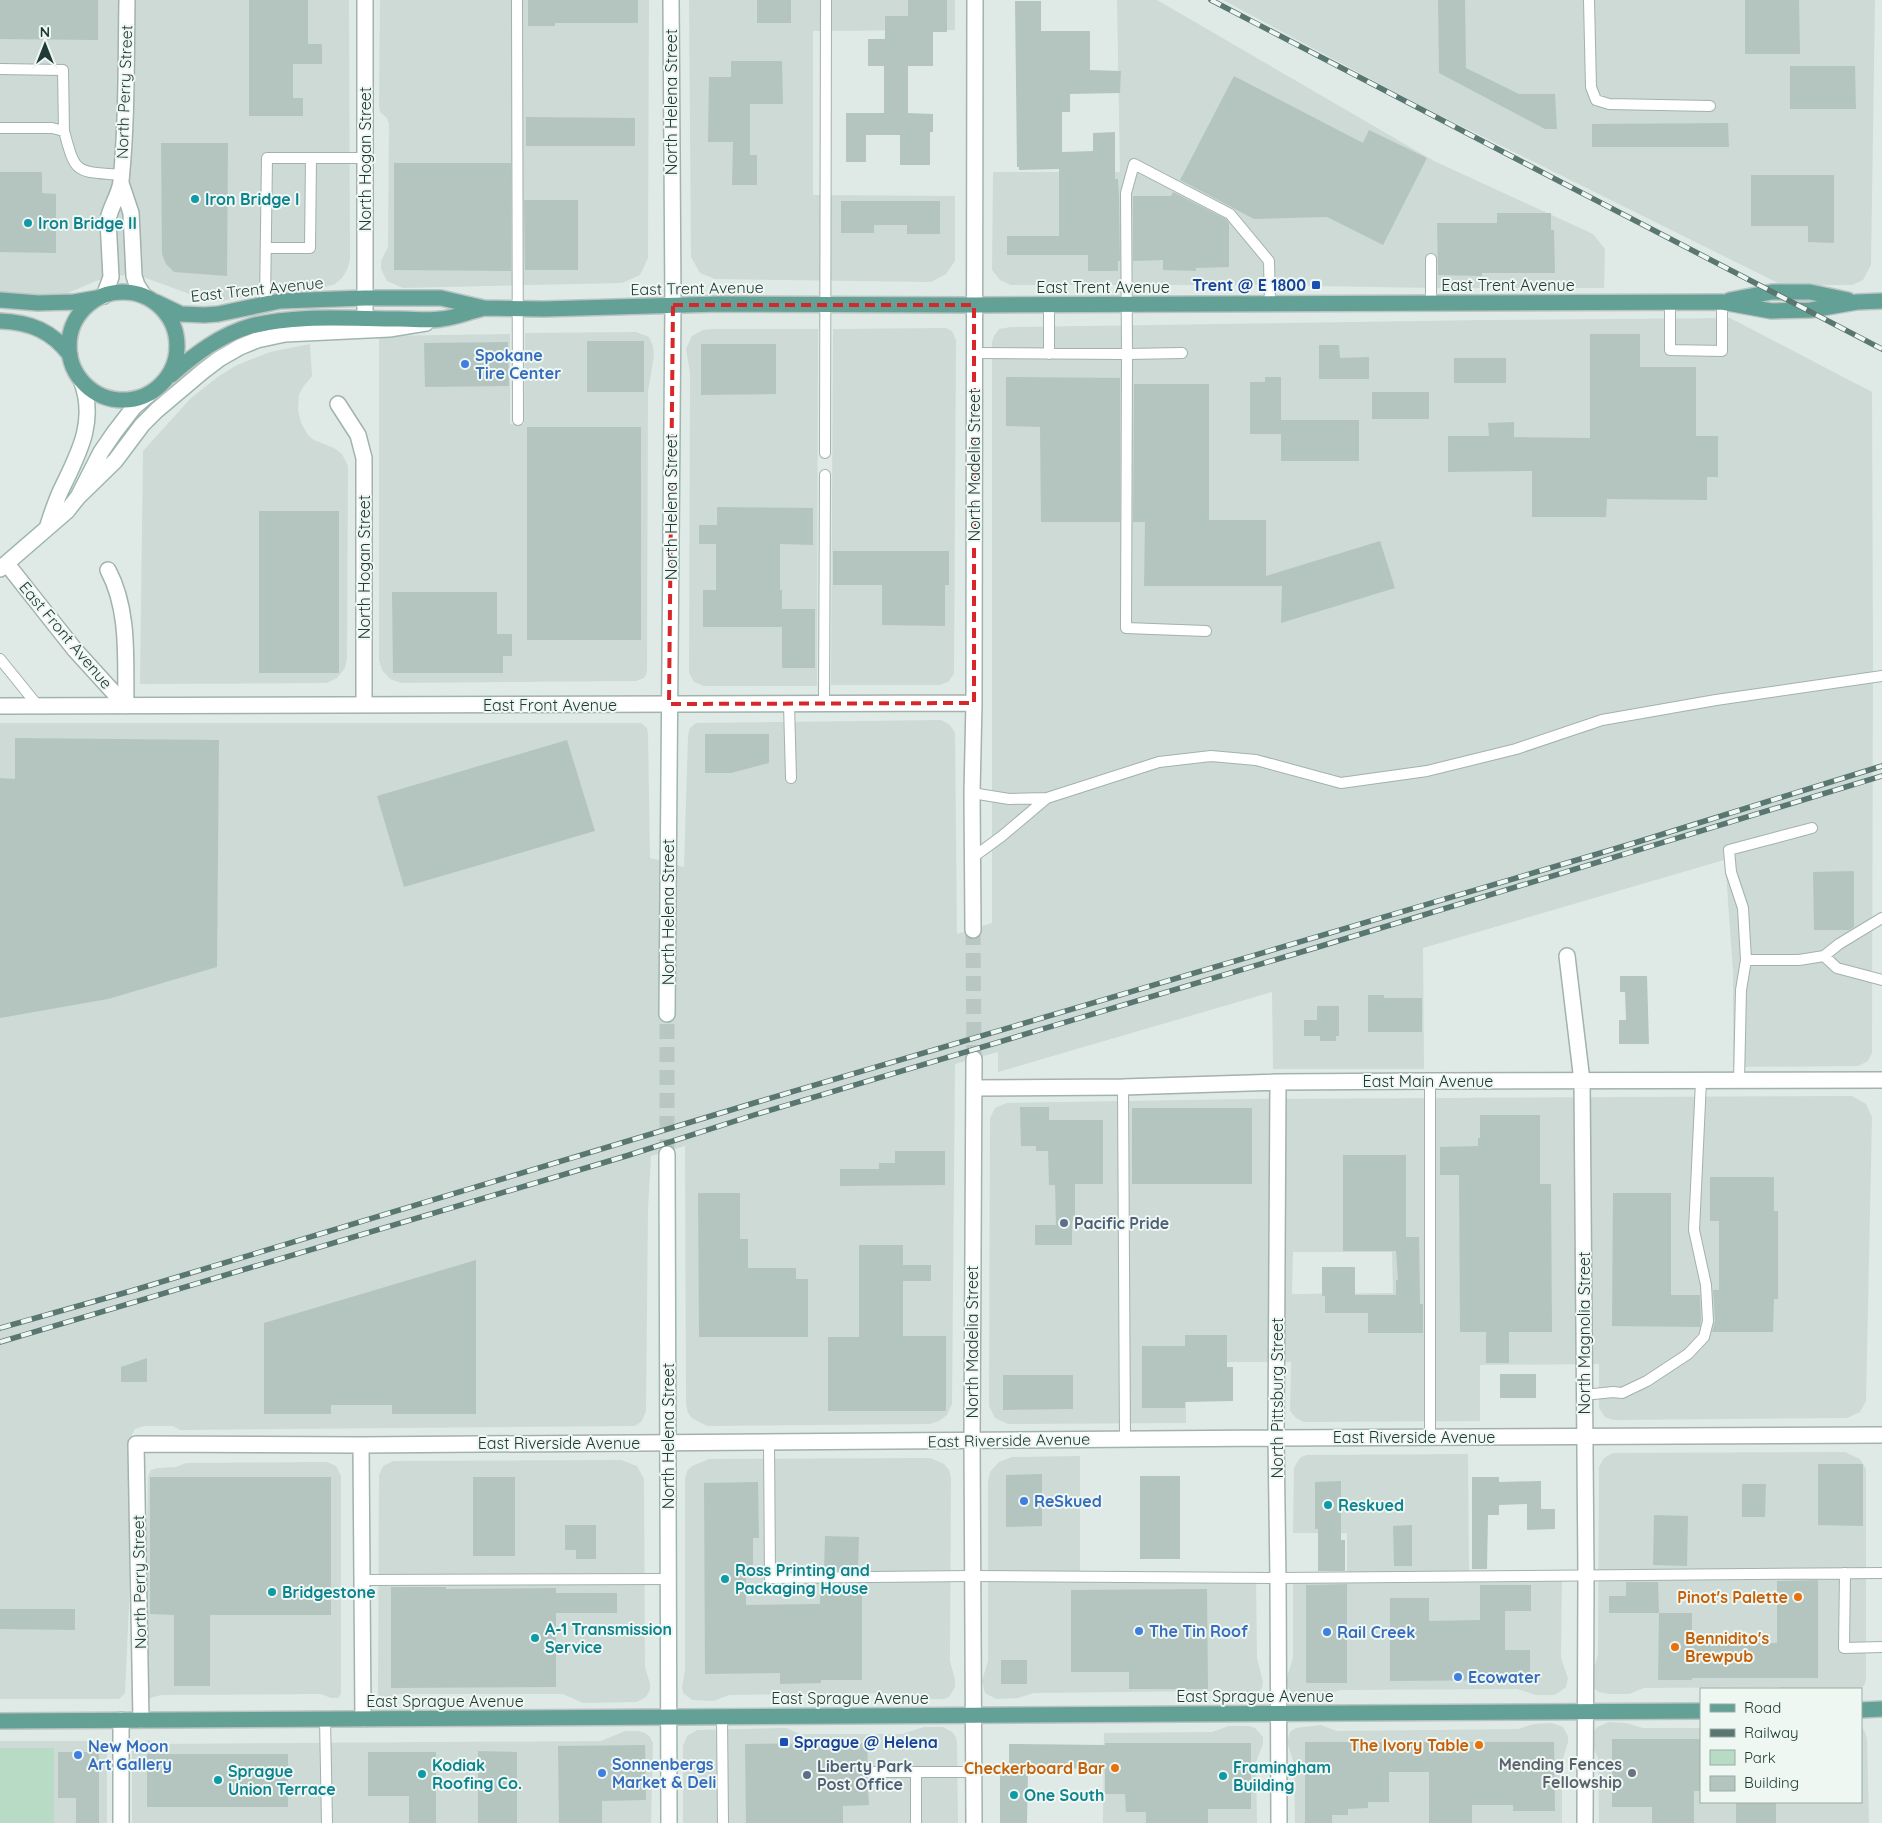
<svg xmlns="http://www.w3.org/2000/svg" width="1882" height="1823" font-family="Quicksand,sans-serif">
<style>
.built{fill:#cddad5;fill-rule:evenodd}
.green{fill:#b7dbc4}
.building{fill:#b4c5bf}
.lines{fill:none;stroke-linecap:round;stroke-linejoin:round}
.street-tunnel{stroke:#b9c7c3;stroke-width:15;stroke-dasharray:15 8;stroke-linecap:butt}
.secondary-tunnel{stroke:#b9c7c3;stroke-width:15;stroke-dasharray:15 8;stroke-linecap:butt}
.lane-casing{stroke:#a2b2ad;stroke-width:12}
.street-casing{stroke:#a2b2ad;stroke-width:18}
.secondary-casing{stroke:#9eb6af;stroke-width:18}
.primary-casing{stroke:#bcc4c2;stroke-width:18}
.lane{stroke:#fff;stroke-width:10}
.street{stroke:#fff;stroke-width:15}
.secondary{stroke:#fff;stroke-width:15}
.primary{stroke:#63a095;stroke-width:15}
.rail-casing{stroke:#5a7671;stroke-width:5.5}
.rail{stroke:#eff7f3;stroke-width:4;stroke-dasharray:11;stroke-linecap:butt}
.marked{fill:none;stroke:#d62828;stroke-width:4;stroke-dasharray:10 6;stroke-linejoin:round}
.culture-dot{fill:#0f9aa8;stroke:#eff7f3;stroke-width:2}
.transit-dot{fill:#1a4fb4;stroke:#eff7f3;stroke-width:2}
.shop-dot{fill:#3f7fe0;stroke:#eff7f3;stroke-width:2}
.service-dot{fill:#5c6f8a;stroke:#eff7f3;stroke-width:2}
.food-dot{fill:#e8710a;stroke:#eff7f3;stroke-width:2}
.worship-dot{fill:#6b7280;stroke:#eff7f3;stroke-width:2}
.labels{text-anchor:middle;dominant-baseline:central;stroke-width:4;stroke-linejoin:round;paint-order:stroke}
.street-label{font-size:16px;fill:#203a35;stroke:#eff7f3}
.culture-label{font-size:16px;font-weight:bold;fill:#0d838f;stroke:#eff7f3;text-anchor:start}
.transit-label{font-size:16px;font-weight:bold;fill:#164399;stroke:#eff7f3;text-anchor:end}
.shop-label{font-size:16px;font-weight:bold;fill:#366cbe;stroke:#eff7f3;text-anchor:start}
.service-label{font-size:16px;font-weight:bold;fill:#4e5e75;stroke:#eff7f3;text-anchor:start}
.food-label{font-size:16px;font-weight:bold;fill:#c56008;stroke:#eff7f3;text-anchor:end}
.worship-label{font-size:16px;font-weight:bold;fill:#5b616d;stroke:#eff7f3;text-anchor:end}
</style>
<rect width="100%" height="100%" fill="#dfeae6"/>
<path class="built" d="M0 0H349L350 260 347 270 342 278 335 284 325 287 289 289 221 301 206 300 143 277 128 275 114 276 96 281 63 295 22 296 0 291Z
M380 0H649L648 258 640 275 622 283 403 288 387 281 381 269V261L388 247 389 124 387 118 380 112 379 106Z
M689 0H955V30L813 31V195L955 196V261L946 274 931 282 715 279 700 273 691 257Z
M1117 0H1157L1434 161 1593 234 1605 249 1604 288H1436L1250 285H1011L1000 280 992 270 993 172H1120Z
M1223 0H1875L1871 265 1863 280 1852 285H1782L1425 108Z
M1730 318 1872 392 1873 658 1872 1053 1868 1061 1858 1066 1733 1067V972L1727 886 1724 860 1423 948 1424 1069H1273L1272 992 998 1072V1052L955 1064 952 1404 947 1415 939 1421 930 1424 707 1426 692 1418 688 1413 686 1404 685 1146 651 1156 648 1209 646 1411 642 1421 635 1426 180 1430 173 1426H144L135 1429 130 1438 129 1606 125 1693 119 1699H0V723H641L647 728 648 733 650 858 684 867 688 736 690 728 696 723 941 720 950 725 955 733 957 934 992 923V342L994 336 999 329 1011 327 1484 320Z
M946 328 952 331 956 340 954 674 948 682 939 685H831L833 329Z
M711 329H818L817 686H704L694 682 689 673 690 373 686 349 692 336 703 330Z
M636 332 649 337 653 346 654 356 648 391 647 671 646 675 644 678 636 681 401 683 390 679 382 670 379 660V336L510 334V424H524L525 333Z
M310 344 312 376 303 387 299 395 298 410 301 423 308 435 314 440 334 448 342 454 348 466 347 659 345 668 337 678 327 683 140 684 143 451 191 398 219 376 237 365 270 352Z
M1852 1096 1866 1104 1872 1117 1866 1401 1860 1412 1847 1418 1613 1420 1605 1417 1599 1408V1364L1480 1365V1421L1304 1422 1296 1418 1290 1411 1291 1362H1186V1423L1008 1424 995 1418 989 1406 990 1118 995 1108 1007 1103 1246 1099ZM1392 1252 1393 1293 1292 1294 1293 1252Z
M1845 1452 1860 1459 1866 1469V1679L1865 1684 1861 1689H1784L1777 1687 1644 1688 1629 1694H1609L1599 1692 1595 1689 1592 1684V1674L1598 1655 1599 1467 1604 1458 1613 1453Z
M1468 1454 1469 1573H1562L1561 1658 1568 1678 1566 1687 1558 1693 1553 1695H1536L1517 1689 1340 1690 1321 1696H1300L1292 1693 1287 1686 1286 1680 1293 1658V1576H1347V1533H1293L1294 1468 1298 1461 1301 1457 1307 1455Z
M1080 1456V1574H1256L1257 1658 1263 1682 1262 1688 1258 1693 1251 1696 1229 1697 1211 1691 1034 1693 1018 1698 996 1699 985 1693 982 1681 988 1661V1482L990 1472 999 1462 1012 1457Z
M930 1458 944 1464 949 1470 951 1477 950 1661 955 1680V1687L949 1697 944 1699H923L904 1693 729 1695 714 1701 692 1700 688 1697 683 1693 682 1687 685 1670V1479L687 1471 692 1466 709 1459Z
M621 1460 637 1466 644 1479 645 1667 650 1684V1690L646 1697 637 1702 583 1703 563 1694H399L390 1697H380L378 1694 379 1475 383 1466 393 1461Z
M327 1462 336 1466 341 1476V1694L338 1698H331L321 1694 161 1695 147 1699 144 1694 148 1476 151 1470 157 1468 176 1467 186 1463Z
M1609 1722 1626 1723 1643 1728H1701V1802H1861V1726L1865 1732 1867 1739 1869 1823H1599L1598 1758 1592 1745 1593 1732 1597 1727Z
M1552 1723 1563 1727 1568 1736V1742L1562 1762V1823H1295L1294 1764 1287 1742 1290 1732 1296 1728 1321 1725 1337 1731 1518 1729 1534 1724Z
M1229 1726H1249L1255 1728 1263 1737V1744L1256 1762 1257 1823H1103L1104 1733 1212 1732Z
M924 1727H943L952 1732 956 1737 957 1743 958 1823H683V1746L687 1736 697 1730 786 1728 800 1734H902Z
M625 1731H638L645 1733 650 1737 653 1743 651 1823H132V1751L138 1742 144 1741 149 1740 157 1744 601 1741Z
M0 1741H94L105 1746 107 1751V1823H0Z"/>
<path class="green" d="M0 1748H54V1823H0Z"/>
<path class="building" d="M0 0H98V40L0 39Z
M249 0H308V44H322V64H293V98H303V116H249Z
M528 0H638V23H555V26H528Z
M757 0H791V23H757Z
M908 0H947V32H933V66H908V113L933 114V132H930V165H900V135H866V162H846V113H884V66H868V39H885V16H908Z
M1438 0H1465L1466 68 1519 94H1555L1557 129H1545L1439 73Z
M1745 0H1799L1800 54H1745Z
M1015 1H1041V31H1090V70L1121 71 1120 93 1070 94V112H1062V152L1093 151V133L1115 132V179H1118L1119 196 1120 261H1118V271H1088V255H1007V236H1059V169L1019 170V167H1017Z
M731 61H782L783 104H750V155H757V185H732L733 142H708L709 77H731Z
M1790 66H1855L1856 109H1790Z
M1234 76 1363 143 1369 130 1427 158 1383 245 1327 217 1254 219 1180 180Z
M526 117 635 118V146H526Z
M1728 123 1729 147H1592V124Z
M161 143H228L227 276 174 272 166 264 162 254Z
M394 163H511V271L394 270Z
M0 172H42V193L56 194V253L0 252Z
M1751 175H1834V243L1808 242V226H1751Z
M1173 192 1226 219 1229 223V267L1196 268V271L1163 270V260L1133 261V196H1171Z
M524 200H578V270H525Z
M841 201H940V234H907V225H874V233H841Z
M1497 213H1551V230H1554L1555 273H1482V276L1438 275 1437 223H1497Z
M1590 334H1640V367H1696V436H1718V477H1707V500L1607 499 1606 517H1532V471L1448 472V436H1489L1488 423 1514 422V437L1590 438Z
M587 341H644V392H587Z
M508 342 509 386 425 387 424 343Z
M701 344H776V394L701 395Z
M1319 345H1339L1340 358 1369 357V379H1319Z
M1454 358H1506V383H1454Z
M1006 377 1120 378V522H1041L1040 427 1006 426Z
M1265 377H1281V420H1359V461H1281V434H1250V382H1265Z
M1134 384H1209V520H1266V576L1380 541 1395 588 1281 623 1282 586H1144L1145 522H1133Z
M1372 392H1429V419H1372Z
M527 427H641V640H527Z
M717 507 813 508V545L780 544V590H782V609H815V668H782V627H703V590H716V544H699V525H717Z
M259 511H339V673H259Z
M833 551H949V585H945V626L882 625V585H833Z
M392 592H497V634H512V656H503V673H393Z
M705 734H769V763L731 773H705Z
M15 738 219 740 217 967 108 999 0 1018V778L15 779Z
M567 740 595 831 404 887 377 796Z
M1854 871V927L1849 930H1814L1813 872Z
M1620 976H1647L1649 1044H1619V1020H1626L1625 992H1620Z
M1368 995H1384V998H1422V1032H1368Z
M1317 1006H1339V1036H1336V1041H1320V1036H1304V1020H1317Z
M1020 1107H1049V1120H1103V1184H1075V1221H1072V1245H1035V1225H1056L1055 1185H1049L1048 1151H1036V1146H1021Z
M1132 1108H1252V1184H1132Z
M1480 1115H1540V1184H1551L1552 1332H1509V1363H1486V1332H1460L1459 1175H1440V1147L1478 1146V1138H1480Z
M895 1151H945V1185L840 1186V1169H879V1163H895Z
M1343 1155H1406V1237H1419L1420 1304H1423V1333H1368V1313H1325V1296H1322V1267H1355V1295H1396V1280H1398L1396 1251H1343Z
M1710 1177H1774V1211H1778V1299H1774L1773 1332H1712L1715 1321 1713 1290H1719V1221H1710Z
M698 1193H740V1239H748V1268H796V1279H808V1337H699Z
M1613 1193H1671V1295H1700L1701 1320 1700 1327 1612 1326Z
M859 1245H903V1265H931V1281H903V1336H946V1411H828V1337H859Z
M476 1260V1414H392V1405H331V1414H264V1323Z
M1185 1335H1227V1367H1233V1401L1185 1402V1408H1142V1346H1185Z
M147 1358V1382H121V1367Z
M1500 1374H1536V1398H1500Z
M1003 1375H1073V1409L1003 1410Z
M1818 1464H1863V1526L1818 1525Z
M1042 1474V1526L1006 1527V1475Z
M1140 1476H1180V1559H1140Z
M150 1477H331V1615H210V1686H174V1615L150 1614Z
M473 1477H515V1556H473Z
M1472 1477H1499V1482L1541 1481V1509H1555V1529L1527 1530V1504L1499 1505V1515H1488L1487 1569H1472Z
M1341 1481V1540H1345V1571H1318V1529H1315V1482Z
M758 1482 759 1538H753V1572H746V1605L820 1604V1587H823V1584H858V1587H862V1680H821V1683L780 1684V1673L705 1674 704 1483Z
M1742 1484H1766L1765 1517H1742Z
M1654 1515 1688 1516 1687 1566 1653 1565Z
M565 1525H596V1559H576V1550H565Z
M1412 1525V1566H1394L1393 1526Z
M825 1536 859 1537 858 1570 824 1571Z
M1818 1580V1678H1692V1680H1658L1659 1613H1692V1642L1777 1643V1581Z
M1626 1582H1658L1659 1613H1609V1596H1626Z
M1347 1584V1683H1306V1585Z
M1480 1585H1531V1611H1505V1650H1530V1680L1390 1681V1598H1429V1621L1480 1620Z
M391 1587H446V1589L556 1588V1593H617V1613H556V1687L391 1688Z
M1207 1589 1208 1689H1129V1672H1071V1590Z
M0 1609H75V1630L0 1629Z
M1001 1660H1027V1684H1001Z
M1612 1739H1701V1791H1694V1823H1652V1807H1612Z
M1305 1742H1554L1555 1811H1513V1805H1472V1823H1429V1772H1389V1802H1368V1808L1348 1809V1815H1332V1823H1305Z
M868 1743 867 1772 869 1805 843 1806V1823H746L745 1744Z
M1105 1743H1251V1809H1208V1823H1146V1812H1126L1125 1794H1105V1769L1039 1768V1771H1028L1027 1823H1000V1764H1009V1744L1105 1745Z
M645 1745 646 1800 602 1801V1823H559L558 1746Z
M478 1751 517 1752V1823H478Z
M58 1752H99V1823H76V1798H58Z
M368 1752H436V1823H409V1796H368Z
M147 1754H288V1807H147Z
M1736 1802H1776V1823H1736Z"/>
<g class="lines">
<path class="street-tunnel" d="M973 930 974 1059"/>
<path class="secondary-tunnel" d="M667 1154V1014"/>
<g class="lane-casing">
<path id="lane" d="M517 0 518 420
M1589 0 1591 87 1596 100 1609 104 1710 106
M0 69 63 70 64 131
M0 128H52L64 131C76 176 76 171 121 175
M266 248H310L311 158
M1670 302V350L1722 351V302
M265 303 267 158H365
M1431 303V259
M974 353 1127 354 1126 193 1134 164 1230 214 1269 261 1270 303
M1182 353 1127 354 1126 628 1206 631
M1049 354V304
M825 453 826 0
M0 659 38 706
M824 703 825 475
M789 704 791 778
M972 793 1009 799 1047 798 1159 762 1211 756 1256 760 1341 783 1427 771 1516 749 1602 720 1716 700 1882 676
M972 858 1002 836 1047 798
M1882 918 1839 944 1824 956 1837 968 1882 980
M1746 960 1743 908 1731 872 1729 850 1812 828
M1739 1081 1741 990 1746 960H1799L1824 956
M1123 1087 1125 1439
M1584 1395 1613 1392 1622 1393 1647 1381 1688 1354 1704 1337 1708 1321 1706 1285 1694 1230 1701 1081
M1430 1437V1081
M769 1442 770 1578 972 1576 1278 1578 1882 1573
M1845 1573 1844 1648 1882 1647
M362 1580 668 1579
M722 1717 723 1823
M325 1719 327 1823
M874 1772H974
M916 1772V1823"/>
</g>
<g class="street-casing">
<path id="street" d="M365 0V319
M671 0 673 305
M121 183 131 213 134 276 137 285 144 296
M104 296 111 277 108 220C110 207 120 194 121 181 127 121 126 60 127 0
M338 404 358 435 364 458V705
M7 564 75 650 126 706
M108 570C130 611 125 661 126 706
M0 706 974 703
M973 930 972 793 974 703 975 0
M1567 956 1582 1081 1586 1575 1585 1823
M974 1059 972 1440 974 1823
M1278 1082 1276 1438 1278 1578 1279 1823
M974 1088 1123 1087 1278 1082 1430 1081 1882 1080
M361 1445 363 1719
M141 1720 136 1444 361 1445 1276 1438 1882 1435
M121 1823V1720"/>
</g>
<g class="secondary-casing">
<path id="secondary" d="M78 497 115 461 142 425 157 410 202 372 219 359 240 347 257 340 285 334 389 329 426 323
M48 525C52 513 56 500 62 488 79 453 97 420 81 380
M0 569 67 511 78 497 101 452 114 433 134 407 148 395
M667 1014 673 305
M667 1154 669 1823"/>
</g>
<g class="primary-casing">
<path id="primary" d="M69 346a54 54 0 1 1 108 0a54 54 0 1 1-108 0Z
M0 300 38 303 74 302 97 298
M1730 300 1772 292H1810L1848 300
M156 302 181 314 204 315 218 314 280 301 365 298H441L484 308 544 309 719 304 974 305 1722 302 1771 311 1811 310 1857 302 1882 301
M0 321C30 322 52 331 70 355
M171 375C195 354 220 335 251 326 297 314 352 319 399 319 413 319 428 321 441 319 454 318 468 312 481 309
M1861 1710 1882 1709
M0 1721 1701 1711"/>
</g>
<use href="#lane" class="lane"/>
<use href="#street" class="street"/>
<use href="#secondary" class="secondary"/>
<use href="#primary" class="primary"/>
<g class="rail-casing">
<path id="rail" d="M1211 0 1882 349
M0 1328 131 1291 754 1103 1631 844 1882 766
M0 1342 626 1156 754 1115 1318 947 1882 776"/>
</g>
<use href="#rail" class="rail"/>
</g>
<path class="marked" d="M673 305H974V703L669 704Z"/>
<g class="culture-dot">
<circle cx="195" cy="199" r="5"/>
<circle cx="28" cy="223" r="5"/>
<circle cx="1328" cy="1505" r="5"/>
<circle cx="725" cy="1579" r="5"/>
<circle cx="272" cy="1592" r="5"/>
<circle cx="535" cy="1638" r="5"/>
<circle cx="422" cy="1774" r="5"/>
<circle cx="1223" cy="1776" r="5"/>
<circle cx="218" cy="1780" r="5"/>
<circle cx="1014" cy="1795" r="5"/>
</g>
<g class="transit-dot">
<rect x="1311" y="280" width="10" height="10" rx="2.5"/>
<rect x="779" y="1737" width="10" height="10" rx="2.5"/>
</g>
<g class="shop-dot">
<circle cx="465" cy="364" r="5"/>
<circle cx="1024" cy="1501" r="5"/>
<circle cx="1139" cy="1631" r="5"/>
<circle cx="1327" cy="1632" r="5"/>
<circle cx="1458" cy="1677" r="5"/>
<circle cx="78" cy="1755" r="5"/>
<circle cx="602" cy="1773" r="5"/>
</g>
<g class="service-dot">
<circle cx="1064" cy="1223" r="5"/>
<circle cx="807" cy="1775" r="5"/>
</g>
<g class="food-dot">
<circle cx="1798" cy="1597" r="5"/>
<circle cx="1675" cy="1647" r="5"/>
<circle cx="1479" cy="1745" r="5"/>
<circle cx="1115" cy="1768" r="5"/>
</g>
<circle class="worship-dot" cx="1632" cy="1773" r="5"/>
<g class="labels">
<g class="street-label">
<text transform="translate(124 92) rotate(-88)">North Perry Street</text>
<text transform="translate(671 102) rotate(-90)">North Helena Street</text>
<text transform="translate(365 159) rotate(-90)">North Hogan Street</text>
<text x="1508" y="285">East Trent Avenue</text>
<text x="1103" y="287">East Trent Avenue</text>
<text transform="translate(697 288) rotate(-1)">East Trent Avenue</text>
<text transform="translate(257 289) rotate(-6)">East Trent Avenue</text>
<text transform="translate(974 465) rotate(-90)">North Madelia Street</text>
<text transform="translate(671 507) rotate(-90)">North Helena Street</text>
<text transform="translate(364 567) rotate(-90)">North Hogan Street</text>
<text transform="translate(66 635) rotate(50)">East Front Avenue</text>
<text x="550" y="705">East Front Avenue</text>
<text transform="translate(668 912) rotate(-90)">North Helena Street</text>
<text x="1428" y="1081">East Main Avenue</text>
<text transform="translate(1584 1333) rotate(-90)">North Magnolia Street</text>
<text transform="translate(972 1342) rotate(-90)">North Madelia Street</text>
<text transform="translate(1277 1398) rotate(-90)">North Pittsburg Street</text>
<text transform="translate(668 1436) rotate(-90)">North Helena Street</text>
<text x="1414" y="1437">East Riverside Avenue</text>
<text transform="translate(1009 1440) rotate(-1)">East Riverside Avenue</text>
<text x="559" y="1443">East Riverside Avenue</text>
<text transform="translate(139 1582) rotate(-91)">North Perry Street</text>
<text x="1255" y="1696">East Sprague Avenue</text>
<text x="850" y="1698">East Sprague Avenue</text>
<text x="445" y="1701">East Sprague Avenue</text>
</g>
<g class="culture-label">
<text x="205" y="199">Iron Bridge I</text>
<text x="38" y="223">Iron Bridge II</text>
<text x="1338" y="1505">Reskued</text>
<text x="735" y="1570">Ross Printing and<tspan x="735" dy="18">Packaging House</tspan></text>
<text x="282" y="1592">Bridgestone</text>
<text x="545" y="1629">A-1 Transmission<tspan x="545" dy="18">Service</tspan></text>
<text x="432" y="1765">Kodiak<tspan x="432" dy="18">Roofing Co.</tspan></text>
<text x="1233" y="1767">Framingham<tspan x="1233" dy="18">Building</tspan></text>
<text x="228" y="1771">Sprague<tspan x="228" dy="18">Union Terrace</tspan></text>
<text x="1024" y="1795">One South</text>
</g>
<g class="transit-label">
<text x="1306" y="285">Trent @ E 1800</text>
<text x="794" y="1742" text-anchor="start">Sprague @ Helena</text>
</g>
<g class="shop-label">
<text x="475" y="355">Spokane<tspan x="475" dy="18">Tire Center</tspan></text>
<text x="1034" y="1501">ReSkued</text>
<text x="1149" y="1631">The Tin Roof</text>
<text x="1337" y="1632">Rail Creek</text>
<text x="1468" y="1677">Ecowater</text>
<text x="88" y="1746">New Moon<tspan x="88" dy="18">Art Gallery</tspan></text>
<text x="612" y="1764">Sonnenbergs<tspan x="612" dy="18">Market &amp; Deli</tspan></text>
</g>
<g class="service-label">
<text x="1074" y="1223">Pacific Pride</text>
<text x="817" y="1766">Liberty Park<tspan x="817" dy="18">Post Office</tspan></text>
</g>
<g class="food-label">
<text x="1788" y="1597">Pinot's Palette</text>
<text x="1685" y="1638" text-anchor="start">Bennidito's<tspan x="1685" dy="18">Brewpub</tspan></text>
<text x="1469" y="1745">The Ivory Table</text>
<text x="1105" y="1768">Checkerboard Bar</text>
</g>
<g class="worship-label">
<text x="1622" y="1764">Mending Fences<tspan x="1622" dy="18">Fellowship</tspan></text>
</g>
</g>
<rect x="1700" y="1688" width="162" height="115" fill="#eff7f3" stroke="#9caba7"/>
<rect x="1710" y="1704" width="25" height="8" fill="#63a095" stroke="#9caba7"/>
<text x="1744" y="1713" font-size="15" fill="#203a35">Road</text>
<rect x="1710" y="1729" width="25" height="8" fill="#5a7671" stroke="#9caba7"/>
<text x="1744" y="1738" font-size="15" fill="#203a35">Railway</text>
<rect x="1710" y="1750" width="25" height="15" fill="#b7dbc4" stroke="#9caba7"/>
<text x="1744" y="1763" font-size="15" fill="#203a35">Park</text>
<rect x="1710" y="1776" width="25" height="15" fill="#b4c5bf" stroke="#9caba7"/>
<text x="1744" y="1788" font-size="15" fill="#203a35">Building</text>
<g transform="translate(45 45)" stroke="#eff7f3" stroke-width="4" paint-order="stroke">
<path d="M0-4L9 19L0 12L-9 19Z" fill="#203a35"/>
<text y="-8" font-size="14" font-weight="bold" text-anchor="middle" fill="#203a35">N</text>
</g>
</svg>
